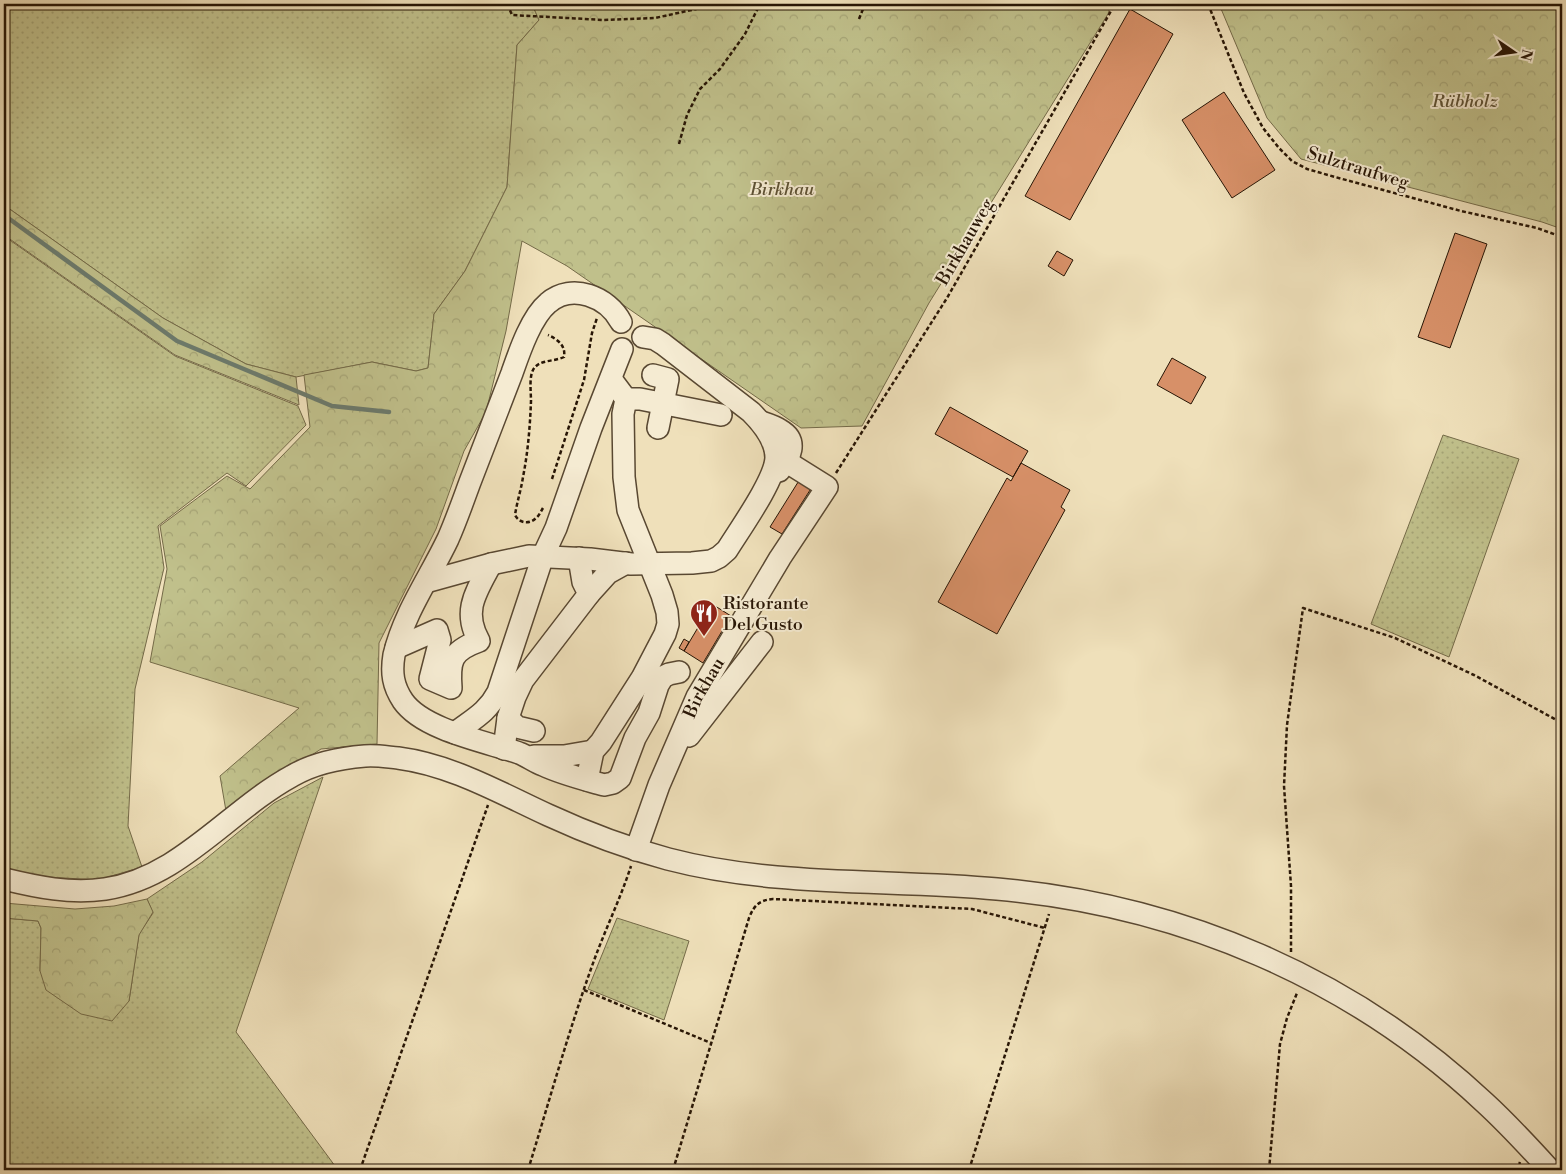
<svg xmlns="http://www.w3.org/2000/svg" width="1566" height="1174" font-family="'Libre Bodoni',serif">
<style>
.grass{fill:url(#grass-dots);stroke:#746a48}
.forest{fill:url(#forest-crowns);stroke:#746a48}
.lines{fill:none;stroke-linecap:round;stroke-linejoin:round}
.stream{stroke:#6c7a6c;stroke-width:4.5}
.building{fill:#d79068;stroke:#271505}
.minor-casing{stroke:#594832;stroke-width:24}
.path{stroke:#271505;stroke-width:2.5;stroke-dasharray:4 2.5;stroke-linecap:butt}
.minor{stroke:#f5ebd2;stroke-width:21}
.labels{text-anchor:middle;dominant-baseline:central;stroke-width:4;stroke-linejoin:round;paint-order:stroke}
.park-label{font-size:18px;font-style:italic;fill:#5d5134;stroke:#f5ebd2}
.street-label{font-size:18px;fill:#271505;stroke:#f5ebd2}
.poi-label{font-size:18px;fill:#271505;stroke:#f5ebd2;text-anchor:start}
</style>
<defs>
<pattern id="grass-dots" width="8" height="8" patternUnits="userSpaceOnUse" patternTransform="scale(1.25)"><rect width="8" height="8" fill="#c0c08b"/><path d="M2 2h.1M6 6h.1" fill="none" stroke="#a5a476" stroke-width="1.8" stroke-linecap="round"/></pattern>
<pattern id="forest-crowns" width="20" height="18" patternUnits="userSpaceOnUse" patternTransform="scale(1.25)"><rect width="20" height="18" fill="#c0c08b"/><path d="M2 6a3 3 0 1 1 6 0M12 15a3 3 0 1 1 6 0" fill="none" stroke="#a5a476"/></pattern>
</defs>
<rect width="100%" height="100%" fill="#efe0ba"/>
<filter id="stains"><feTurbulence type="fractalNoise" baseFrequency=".004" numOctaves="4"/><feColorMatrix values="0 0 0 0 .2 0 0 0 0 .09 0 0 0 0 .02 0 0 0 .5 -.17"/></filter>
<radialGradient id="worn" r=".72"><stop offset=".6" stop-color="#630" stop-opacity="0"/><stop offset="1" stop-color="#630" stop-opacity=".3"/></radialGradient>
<path class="grass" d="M4 4H532L539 20 517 45 507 187 465 271 434 314 428 368 416 371 372 362 296 377 246 364 163 318 4 205Z
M4 236 175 356 298 406 306 425 246 486 227 473 158 526 164 568 135 689 128 826 142 867 98 880 30 876 4 870Z
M1443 435 1519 459 1449 657 1371 624Z
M323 777 236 1032 338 1170H7L4 1108V918L38 921 41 928 40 971 129 1001 139 934 153 913 147 899 202 862 274 803Z
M617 918 689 941 664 1020 588 989Z"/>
<path class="forest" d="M532 4H1111L1108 14 929 303 862 426 801 428 567 266 522 241 506 331 486 412 464 451 436 529 379 643 377 744 321 749 226 811 220 776 299 708 150 662 167 569 160 526 227 476 250 489 310 427 304 375 372 362 416 371 428 368 434 314 465 271 507 187 517 45 539 20Z
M1219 4H1562V229L1542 222 1301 159 1267 118Z
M4 205 163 318 246 364 296 377 299 405 175 355 4 235Z
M147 899 153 912 139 935 129 1001 112 1021 81 1014 46 990 40 971 41 928 38 921 4 918V903L75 909 114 906Z"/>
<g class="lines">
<path class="stream" d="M4 215 177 341 332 406 389 412"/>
</g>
<path class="building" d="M1130 9 1173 34 1070 220 1025 196Z
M1224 92 1275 170 1232 198 1182 120Z
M1455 233 1487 244 1450 348 1418 337Z
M1057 251 1073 260 1064 276 1048 266Z
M1172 358 1206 377 1191 404 1157 385Z
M950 407 1028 451 1013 477 935 434Z
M1021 463 1070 490 1061 507 1065 510 997 634 938 602 1007 478 1011 481Z
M800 479 812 487 782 534 770 527Z
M712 604 731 616 703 663 684 651Z
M684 639 689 642 684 651 679 648Z"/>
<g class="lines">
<g class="minor-casing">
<g id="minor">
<path d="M621 322C608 297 572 282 548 303 531 317 519 353 512 373 498 410 484 446 470 482 463 501 456 521 448 539 430 577 404 613 394 655 391 673 393 686 403 701 423 730 487 742 519 753 527 756 535 762 543 765 562 774 583 779 604 785L613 783 620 778 635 738 649 713 658 685 663 677 669 674 679 672"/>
<path d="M653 375 668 379 658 428"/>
<path d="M626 399H640L721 415"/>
<path d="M761 422C767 424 774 426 780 430 799 441 790 458 779 471"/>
<path d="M426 582 491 564 529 556 590 559 631 564 692 563 711 561 719 557 727 550C740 529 775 480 776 458 776 440 763 424 751 412L663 344 655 339 643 337"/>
<path d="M589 594 608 573 626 563"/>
<path d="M396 648 437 630 440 640 430 679 451 688C449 661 451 651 479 641 462 611 476 592 491 564"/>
<path d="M508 718 517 727 534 731"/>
<path d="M455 733C473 719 487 713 498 692L543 556 556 528 591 428 622 349"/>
<path d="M689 736 762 642"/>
<path d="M504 749 508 718 515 697 523 680 589 594 583 582 579 558"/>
<path d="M534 756H564L593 751"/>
<path d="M587 780 593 751 601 742 642 678 665 634 668 624 667 612 662 595 628 510 624 477 623 414 626 399 611 379"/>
<path id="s1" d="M636 850 659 785 697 697 780 558 827 487 787 462"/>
<path d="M4 879C37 887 70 894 105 889 180 878 228 811 292 776 314 763 340 758 365 756 376 755 387 757 398 758 452 765 500 793 548 815 587 833 627 848 668 859 775 887 887 879 997 889 1179 905 1351 977 1485 1103 1508 1124 1529 1147 1550 1170"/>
</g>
</g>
<path class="path" d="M509 4V8L512 15 604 20 655 18 719 4
M1208 4 1244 93 1263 128 1279 148 1292 161 1307 169 1335 177 1461 211 1537 228 1562 237
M859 19 865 4
M679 144 687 115 700 89 720 69 745 34 760 4
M836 473 947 298 1115 4
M552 479 584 380 592 333 597 318
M543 508C541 511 539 516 536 518 529 525 519 523 515 515 517 502 521 490 523 477 528 452 530 426 531 401 531 392 529 378 533 370 539 359 554 362 564 357 566 345 557 339 548 335
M1291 952V886L1284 786 1287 725 1303 608 1395 638 1474 675 1562 723
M584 990 711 1043
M360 1170 488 805
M528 1170C549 1102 568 1033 592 966 604 932 620 900 631 866
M673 1170 749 918C754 905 760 900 773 899L972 909 1045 928
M969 1170 1049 914
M1269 1170 1280 1044 1287 1018 1297 993
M1517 1170 1520 1162"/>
<use href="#minor" class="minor"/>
</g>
<defs>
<g id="restaurant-pin" transform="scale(1.4375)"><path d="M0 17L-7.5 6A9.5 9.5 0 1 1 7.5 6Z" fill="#8f2418" stroke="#f5ebd2"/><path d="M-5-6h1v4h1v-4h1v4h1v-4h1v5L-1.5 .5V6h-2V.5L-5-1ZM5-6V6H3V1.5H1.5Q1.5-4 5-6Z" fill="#fff"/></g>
</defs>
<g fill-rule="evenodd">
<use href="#restaurant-pin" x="704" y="613"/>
</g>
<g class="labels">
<g class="park-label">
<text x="1465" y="101">Rübholz</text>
<text x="782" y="189">Birkhau</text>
</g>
<g class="street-label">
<text transform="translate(1358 168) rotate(17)">Sulztraufweg</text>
<text transform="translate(965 242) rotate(-60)">Birkhauweg</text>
<text stroke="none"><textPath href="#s1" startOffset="176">Birkhau</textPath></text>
</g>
<g class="poi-label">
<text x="723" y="603">Ristorante<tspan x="723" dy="21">Del Gusto</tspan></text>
</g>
</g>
<rect width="1566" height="1174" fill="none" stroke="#efe0ba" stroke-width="20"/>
<rect x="5" y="5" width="1556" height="1164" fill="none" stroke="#271505" stroke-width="2.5"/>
<rect x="10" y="10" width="1546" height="1154" fill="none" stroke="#271505"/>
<g transform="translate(1514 52) rotate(103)" stroke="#f5ebd2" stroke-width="4" paint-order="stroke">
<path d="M0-4L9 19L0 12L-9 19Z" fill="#271505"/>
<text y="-8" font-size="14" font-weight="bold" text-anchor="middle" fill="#271505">N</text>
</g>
<rect width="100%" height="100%" filter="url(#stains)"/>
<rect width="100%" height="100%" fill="url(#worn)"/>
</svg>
